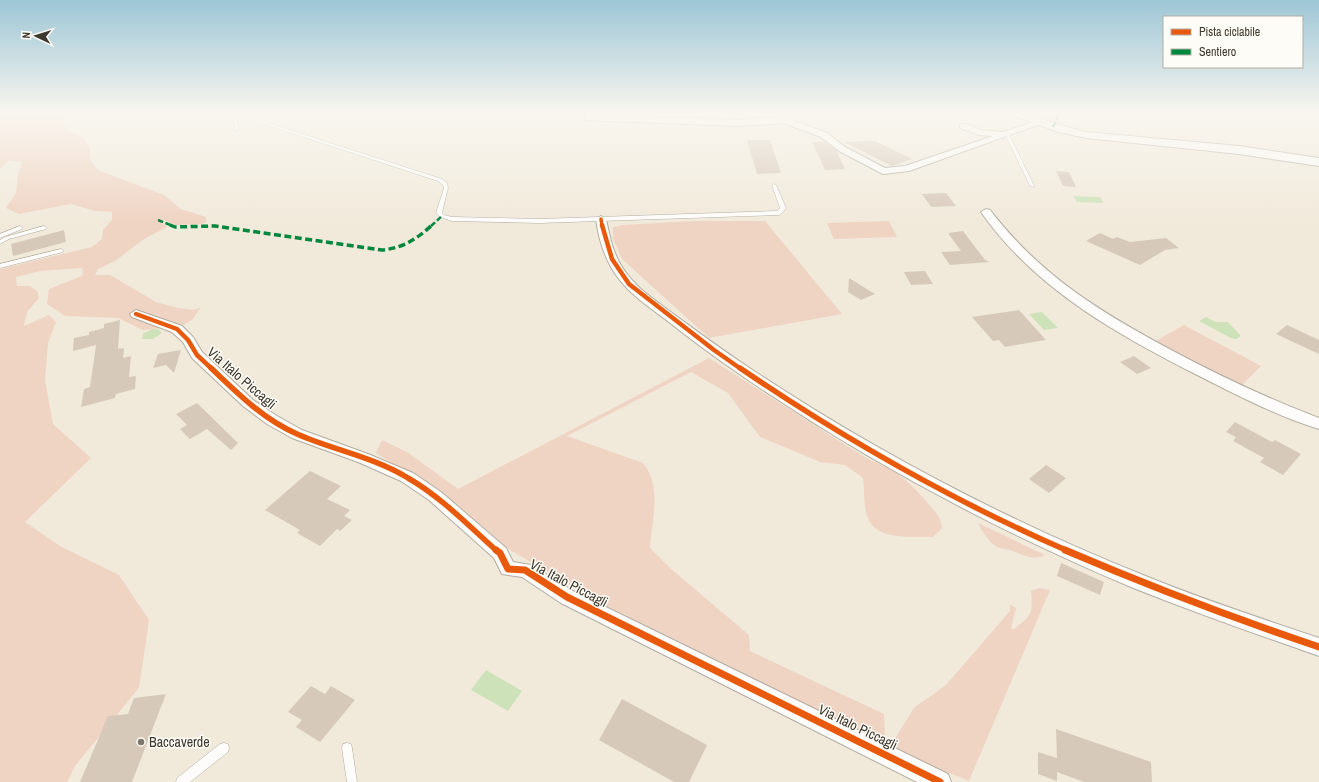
<svg xmlns="http://www.w3.org/2000/svg" width="1319" height="782" font-family="'Archivo Narrow',sans-serif">
<style>
.green{fill:#efd3c3}
.water{fill:#cde2b8}
.building{fill:#d6c9ba}
.lines{fill:none;stroke-linecap:round;stroke-linejoin:round}
.service-casing{stroke:#b1aca1;stroke-width:1}
.minor-casing{stroke:#b1aca1;stroke-width:2}
.tertiary-casing{stroke:#b1aca1;stroke-width:2}
.service{fill:#fdfcfa;fill-rule:evenodd}
.minor{fill:#fdfcfa;fill-rule:evenodd}
.tertiary{fill:#fdfcfa;fill-rule:evenodd}
.quiet-far1{stroke:#00873e;stroke-width:2.5;stroke-dasharray:5.5 2.5;stroke-linecap:butt}
.quiet{stroke:#00873e;stroke-width:3.5;stroke-dasharray:7 3.5;stroke-linecap:butt}
.cycleway-far3-casing{stroke:#fefcf6;stroke-width:5}
.cycleway-far2-casing{stroke:#fefcf6;stroke-width:6}
.cycleway-far1-casing{stroke:#fefcf6;stroke-width:8}
.cycleway-casing{stroke:#fefcf6;stroke-width:10}
.cycleway-far3{stroke:#e8590c;stroke-width:3.5}
.cycleway-far2{stroke:#e8590c;stroke-width:4.5}
.cycleway-far1{stroke:#e8590c;stroke-width:5.5}
.cycleway{stroke:#e8590c;stroke-width:7}
.poi-dot{fill:#7d776b;stroke:#fefcf6;stroke-width:1.5}
.labels{text-anchor:middle;dominant-baseline:central;stroke-width:3;stroke-linejoin:round;paint-order:stroke}
.near-street-label{font-size:14px;fill:#3e392e;stroke:#fefcf6}
.near-poi-label{font-size:14px;fill:#3e392e;stroke:#fefcf6;text-anchor:start}
</style>
<rect width="100%" height="100%" fill="#f1eadb"/>
<path class="green" d="M7 113H62L66 130 83 138 90 147C89 158 91 164 100 171L164 195 181 209 206 217V222L202 224 175 225 164 220 160 222 167 227 144 239 115 261 98 269 95 275H110L156 302 178 308 194 310 201 307 192 320 181 326 143 330 118 318 65 316 47 304 49 289 82 276 83 272 82 268 40 271 16 277 17 286H30L37 291 39 298 27 312 24 326 49 315 56 322 48 343 45 380 53 424 91 458 25 522 60 546 119 575 149 620 139 688 75 766 67 782H0V269L92 247 102 239 103 230 112 220V212L95 211 71 204 19 214 6 208 16 193 18 174 22 162 9 160 0 169V118Z
M694 221H765L842 314 709 338 622 259 613 239V227L624 225Z
M889 221 897 237 834 239 827 223Z
M1184 325 1261 366 1242 385 1154 342Z
M709 358 866 458C895 470 906 478 927 502 934 511 941 516 942 528L933 537C913 536 876 541 868 518 863 507 865 490 863 478L845 465 820 462 760 437 728 393 691 372 567 436 643 463C662 486 652 520 650 548L670 568 749 635 750 651 884 714 885 741 872 737 607 606 510 550 458 505 376 453 382 440 407 452 458 489Z
M978 523 1045 555C1033 561 1024 555 1013 551 1008 549 1002 549 997 547 988 542 983 532 978 523Z
M1039 588 1050 590 969 781 898 752 891 745 914 708 946 685 1010 611V604L1016 608 1011 629H1014C1032 615 1033 614 1031 591Z"/>
<path class="water" d="M1073 196 1100 197 1104 203 1077 202Z
M1042 312 1058 328 1044 330 1029 314Z
M1206 317 1216 322H1228L1241 336 1236 339 1231 338 1199 321Z
M152 329H158L162 333 153 339H142L143 334Z
M486 670 522 691 508 711 471 690Z"/>
<path class="building" d="M747 140H770L781 173 757 174Z
M875 141 912 159 892 166 844 142Z
M812 142H825L836 150 845 169 825 170Z
M1056 171 1069 172 1076 187 1063 186Z
M946 193 956 206 931 207 922 194Z
M64 230 66 242 13 256 11 244Z
M963 231 985 260 990 262 950 265 941 252 961 251 948 233Z
M1100 233 1113 239 1117 237 1130 242 1166 238 1179 248 1165 250 1140 265 1086 241Z
M925 271 933 284 911 285 904 272Z
M849 278 875 294 861 300 848 292Z
M1019 310 1046 340 1005 347 999 340 993 341 972 317Z
M120 320 118 349 124 348 123 358 131 356 129 377 136 376 135 389 116 394 115 398 81 407 84 389 90 387 96 345 73 351 74 338 89 335V332L104 328V324Z
M1287 325 1319 340V354L1276 334Z
M181 350 174 373 166 365 153 368 158 354Z
M1134 356 1151 368 1137 374 1120 362Z
M197 403 238 443 231 450 207 429 190 439 180 429 187 425 176 414Z
M1235 422 1272 442 1275 440 1301 454 1283 475 1260 462 1264 458 1233 441 1236 437 1226 432Z
M1046 465 1066 478 1049 493 1029 479Z
M310 471 341 486 327 499 350 510 344 516 352 520 340 531 337 529 320 546 297 533 300 530 265 510Z
M1061 563 1104 582 1100 595 1057 576Z
M311 686 325 694 331 686 355 700 320 742 296 727 302 720 288 712Z
M166 694 132 782H80L108 716 128 714 134 698Z
M622 699 707 745 689 782H674L599 740Z
M1056 729 1151 762 1152 782H1084L1057 772V781L1038 774V752L1057 758Z"/>
<g class="lines">
<g class="service-casing">
<path id="service" d="M246 116 442 179 447 183 448 188 442 213 444 215 452 217 539 219 777 211 780 208 772 185 774 184 776 185 786 208 781 214 779 215 539 223 452 221 440 217 436 213 444 188 443 185 438 181 246 118 237 121 239 130 235 131 234 119Z
M1005 133 1009 134 1034 186V187L1030 186 1005 134Z
M20 226 23 228 22 229 0 238V234Z
M44 226 47 228 46 229 9 239 0 244V240L5 237Z
M61 249 63 250V252L0 268V264Z
M224 743 228 744 229 748 228 752 190 782H176L177 778 220 744Z
M347 743 351 744 352 748 357 782H347L342 748 343 744Z"/>
</g>
<g class="minor-casing">
<path id="minor" d="M588 115 738 120 784 117 827 133 845 147 885 168 905 166 993 136 979 135 960 128V124H966L980 130 1003 132 1039 120 1043 123 909 171 883 174 839 151 821 137 783 123 738 126 585 120V116Z
M986 209 990 210C1041 276 1100 312 1173 351 1220 376 1269 399 1319 418V429C1282 418 1245 399 1211 382 1125 339 1037 292 981 212Z
M601 216 606 219C610 239 614 258 627 274 639 290 656 301 672 313 697 331 722 350 748 367 872 450 1004 519 1143 575 1201 599 1260 618 1319 638V656C1256 634 1193 612 1131 587 993 529 861 458 738 373 713 356 689 338 665 319 649 307 631 295 619 279 605 261 599 241 596 219Z
M136 310 182 326 193 337 202 352 253 400 277 416 302 430 368 454 413 473 441 492 506 548 513 562 531 565 573 591 948 774 951 782H917L561 603 522 577 502 574 494 558 429 500 401 481 358 462 292 438 267 424 243 406 192 358 183 342 172 332 132 317 130 314Z"/>
</g>
<g class="tertiary-casing">
<path id="tertiary" d="M1006 113C1033 113 1059 126 1086 132L1239 146 1319 158V166L1239 154 1086 138 1059 132Z"/>
</g>
<use href="#service" class="service"/>
<use href="#minor" class="minor"/>
<use href="#tertiary" class="tertiary"/>
<path class="quiet-far1" d="M1053 127 1059 113
M158 220 173 226
M214 226H215
M431 226 442 216"/>
<path class="quiet" d="M170 225 175 227 215 226 382 250C403 248 417 239 432 225"/>
<g class="cycleway-far3-casing">
<path id="cycleway-far3" d="M601 219 602 226"/>
</g>
<g class="cycleway-far2-casing">
<path id="cycleway-far2" d="M602 225 612 259 629 284 714 350 741 369
M136 314 177 329 188 340 197 355 212 369"/>
</g>
<g class="cycleway-far1-casing">
<path id="cycleway-far1" d="M211 368C237 393 263 419 297 434 333 450 374 457 408 478 441 497 469 526 497 551
M740 368C843 438 953 501 1068 551"/>
</g>
<g class="cycleway-casing">
<path id="cycleway" d="M496 550 500 553 508 569 525 570 567 597 940 782
M1065 550C1149 586 1233 618 1319 647"/>
</g>
<use href="#cycleway-far3" class="cycleway-far3"/>
<use href="#cycleway-far2" class="cycleway-far2"/>
<use href="#cycleway-far1" class="cycleway-far1"/>
<use href="#cycleway" class="cycleway"/>
</g>
<linearGradient id="sky" x2="0" y2="1"><stop stop-color="#9dc6d5"/><stop offset="0.51" stop-color="#f9f6ef"/><stop offset="1" stop-color="#f9f6ef" stop-opacity="0"/></linearGradient>
<rect width="1319" height="223" fill="url(#sky)"/>
<circle class="poi-dot" cx="141" cy="742" r="4"/>
<g class="labels">
<g class="near-street-label">
<text transform="translate(242 378) rotate(41)">Via Italo Piccagli</text>
<text transform="translate(569 583) rotate(28)">Via Italo Piccagli</text>
<text transform="translate(858 727) rotate(26)">Via Italo Piccagli</text>
</g>
<g class="near-poi-label">
<text x="149" y="742">Baccaverde</text>
</g>
</g>
<rect x="1163" y="16" width="140" height="52" fill="#fefcf6" stroke="#b1aea6"/>
<rect x="1171" y="29" width="20" height="6" fill="#e8590c" stroke="#b1aea6"/>
<text x="1199" y="36" font-size="12" fill="#3e392e">Pista ciclabile</text>
<rect x="1171" y="49" width="20" height="6" fill="#00873e" stroke="#b1aea6"/>
<text x="1199" y="56" font-size="12" fill="#3e392e">Sentiero</text>
<g transform="translate(36 36) rotate(274)" stroke="#fefcf6" stroke-width="3" paint-order="stroke">
<path d="M0-3L7 15L0 10L-7 15Z" fill="#3e392e"/>
<text y="-6" font-size="11" font-weight="bold" text-anchor="middle" fill="#3e392e">N</text>
</g>
</svg>
